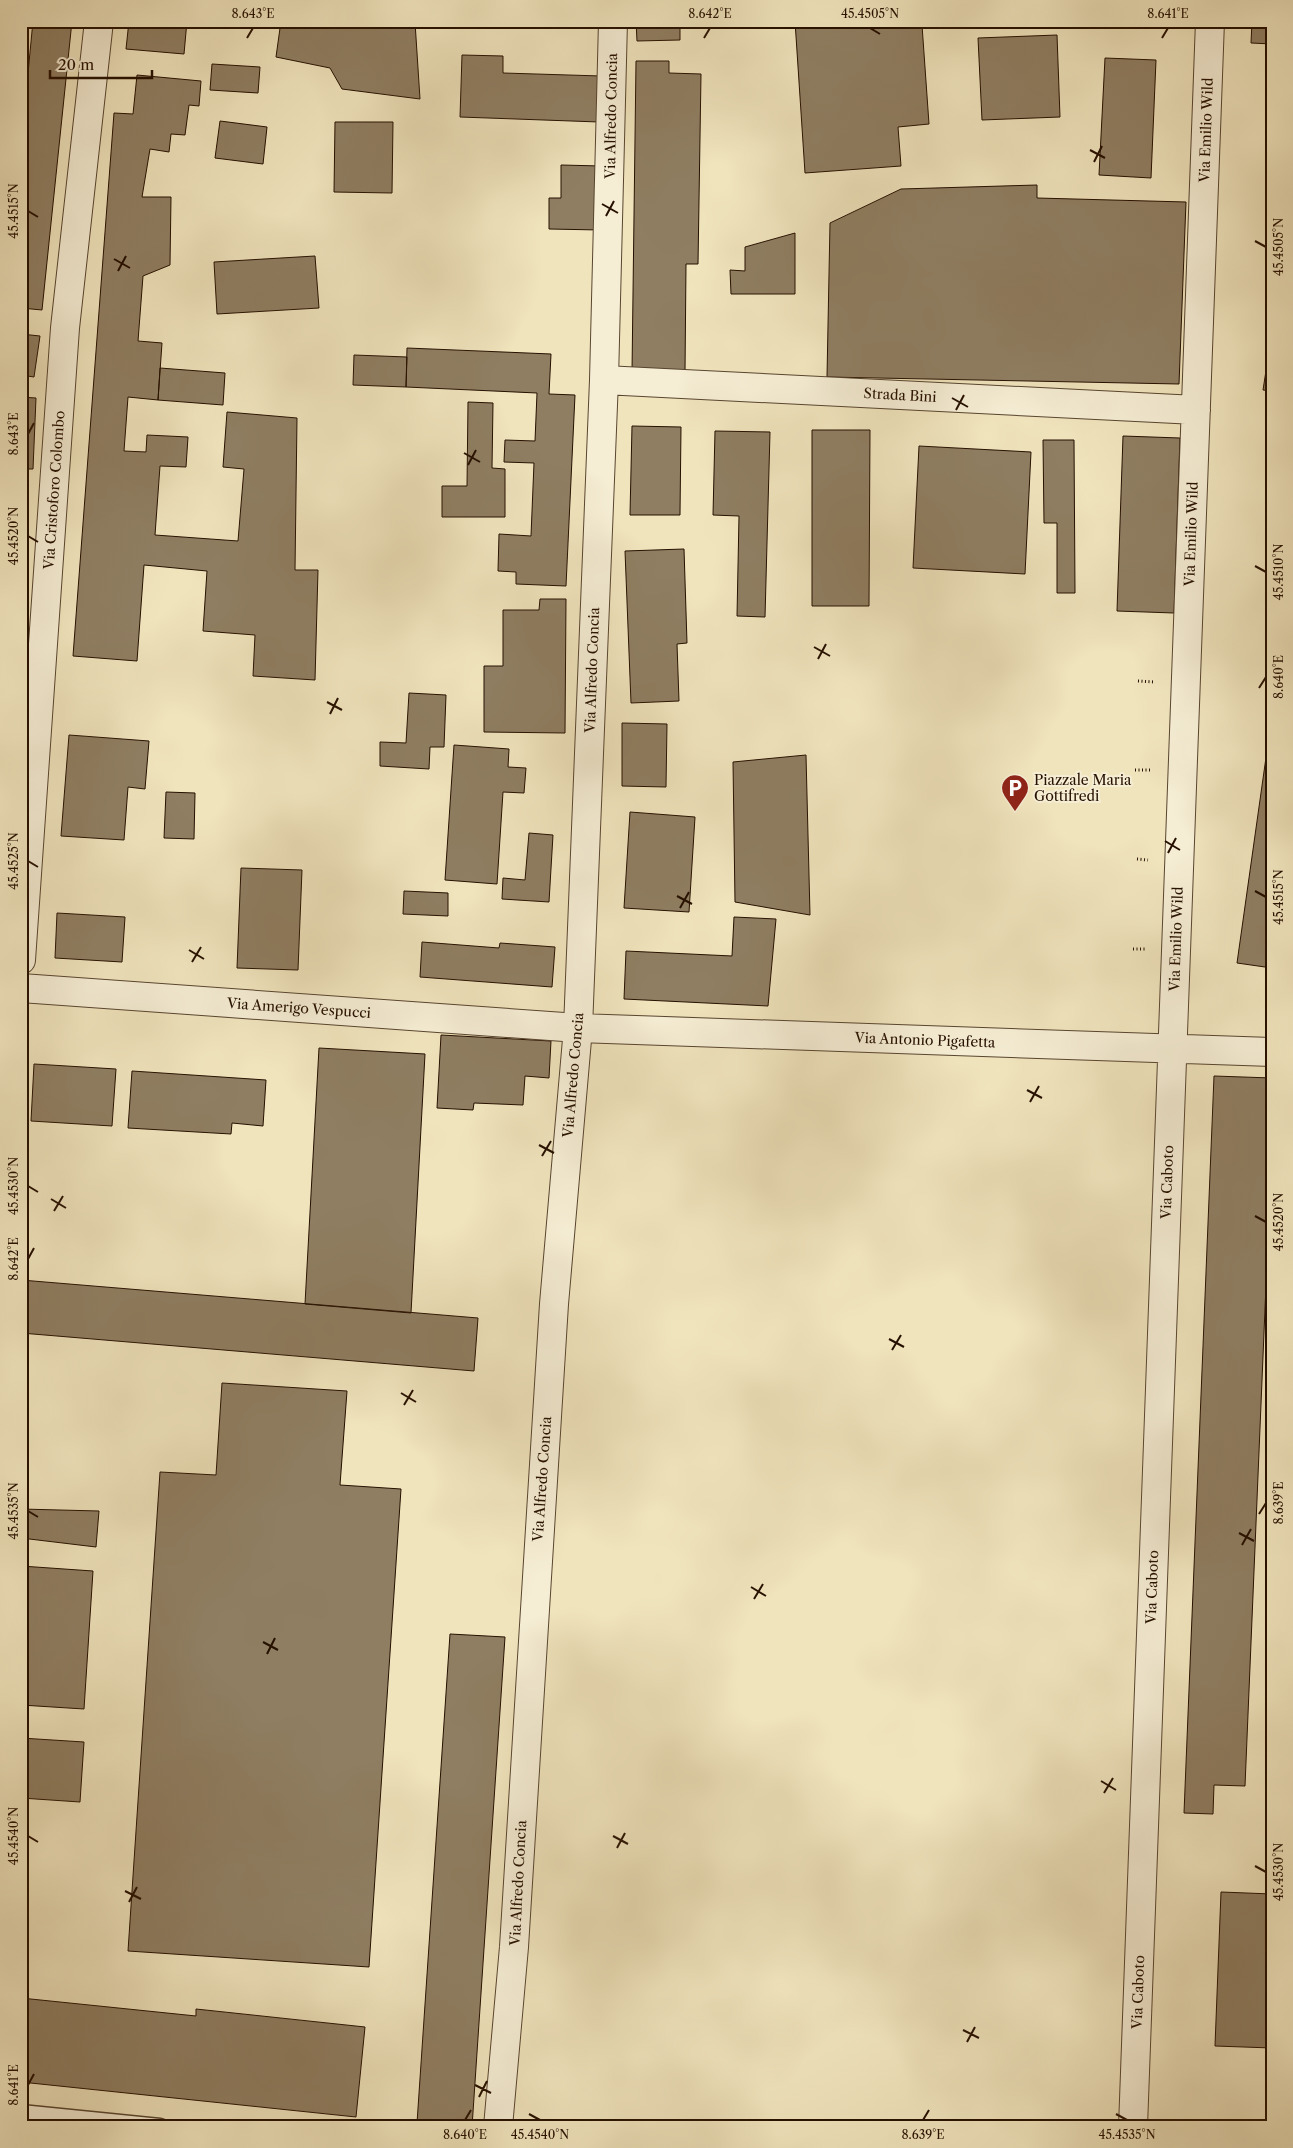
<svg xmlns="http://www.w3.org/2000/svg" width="1293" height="2148" font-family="'Libre Caslon Text',serif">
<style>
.building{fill:#8f7e62;stroke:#261000}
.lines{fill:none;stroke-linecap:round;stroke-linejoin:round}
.service-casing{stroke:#58452f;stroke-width:19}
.minor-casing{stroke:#58452f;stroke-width:30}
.path{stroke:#261000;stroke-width:3;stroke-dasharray:1 2.5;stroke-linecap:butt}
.service{stroke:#f5edd4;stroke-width:16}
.minor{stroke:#f5edd4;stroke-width:28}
.ticks{fill:none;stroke:#261000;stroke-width:2}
.labels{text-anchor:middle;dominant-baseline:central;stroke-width:4;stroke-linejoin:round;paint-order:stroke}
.street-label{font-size:14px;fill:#261000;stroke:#f5edd4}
.poi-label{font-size:14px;fill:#261000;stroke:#f5edd4;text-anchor:start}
.neatline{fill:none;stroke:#261000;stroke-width:2}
.ticks-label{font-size:12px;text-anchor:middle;fill:#261000}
</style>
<rect width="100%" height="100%" fill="#f0e4bd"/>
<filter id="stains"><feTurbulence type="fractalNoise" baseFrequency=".004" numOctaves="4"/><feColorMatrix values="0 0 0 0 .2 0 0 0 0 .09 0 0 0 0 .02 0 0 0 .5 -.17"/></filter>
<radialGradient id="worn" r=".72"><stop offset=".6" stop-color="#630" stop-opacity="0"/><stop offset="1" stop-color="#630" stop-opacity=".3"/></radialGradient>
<path class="building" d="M33 21H72L42 310 21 308V94H26Z
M129 21H187L184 54 126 49Z
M281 21 415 22 420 99 342 89 330 68 276 57Z
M636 21H680V40L637 41Z
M795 21H899V27L922 25 929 124 898 127 901 166 805 173Z
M1252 21H1272V44L1251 43Z
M1057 35 1060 117 982 120 978 38Z
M462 55 503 56V73L601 76 599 122 460 117Z
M1105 58 1156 60 1151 178 1099 175Z
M636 61H669V73L701 74 698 264H686L685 372H632Z
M212 64 260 67 258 93 210 90Z
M137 75 201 81 199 106 189 105 185 135 171 134 169 152 150 149 142 197H171L170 265 143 276 138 341 162 343 158 400 128 397 124 451 146 452 147 435 188 437 186 467 160 466 155 535 238 541 244 469 223 467 227 412 297 418 295 570H318L315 680 253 676 255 635 203 631 207 571 144 565 137 661 73 656 114 113 133 114Z
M220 121 267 127 263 164 215 158Z
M335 122H393L392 193 334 192Z
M561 165 601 166 600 230 549 229V198H561Z
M1037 185V198L1186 202 1179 384 827 377 830 223 901 189Z
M795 233V294H731L730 270 745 271V247Z
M315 256 319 308 217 314 214 262Z
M1272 332V391L1263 390Z
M21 334 40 336 34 377 21 375Z
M407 348 551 354 549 394 575 395 566 586 516 584V572L498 571 499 534 531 536 534 463 504 462 505 440 535 441 537 393 406 387Z
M354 355 407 357 406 387 353 385Z
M160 368 225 373 223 405 158 400Z
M21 397 36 398 33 469H21Z
M468 402 493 403 492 468 505 469V517H442V486H467Z
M632 426 681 427 680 515H630Z
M812 430H870L869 606H812Z
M715 431 770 432 765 617 737 616 739 516 713 515Z
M1123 436 1180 438 1174 613 1117 611Z
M1043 440H1074L1075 593H1057V523H1044Z
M919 446 1031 452 1025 574 913 568Z
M21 509H28L21 614Z
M684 549 687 643 677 644 679 701 631 703 625 551Z
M540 599H566L565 733 484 732V666H503V610H539Z
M409 693 446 695 444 747H430L429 769 380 766V742L406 743Z
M1272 715V968L1237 963Z
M622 723 667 724 666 787 622 786Z
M69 735 149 741 145 789 128 787 124 840 61 836Z
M454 745 509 749 508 767 526 768 524 793 503 792 497 884 445 880Z
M806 755 810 915 735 902 733 762Z
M166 792 195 793 194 839 164 838Z
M630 812 695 817 689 912 624 908Z
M529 833 553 835 549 902 502 899 503 878 525 880Z
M241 868 302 870 298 970 237 968Z
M404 891 448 893V916L403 914Z
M57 913 125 917 122 962 55 958Z
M734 917 776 919 768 1006 624 999 626 951 732 956Z
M422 942 499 948 500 943 555 947 552 987 420 977Z
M441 1035 551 1041 549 1078 525 1076 523 1105 474 1103 473 1110 437 1108Z
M319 1048 425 1054 411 1313 305 1304Z
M34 1064 116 1069 112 1126 31 1121Z
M132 1071 266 1080 263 1126 232 1123 231 1134 128 1128Z
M1214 1076 1272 1078V1142L1245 1786 1214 1785 1213 1814 1184 1813Z
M21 1280 478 1318 474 1371 21 1333Z
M222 1383 347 1391 340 1485 401 1489 369 1967 128 1951 160 1472 216 1475Z
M21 1509 99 1511 96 1547 21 1538Z
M21 1566 93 1571 84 1709 21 1705Z
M450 1634 505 1637 472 2127 417 2123Z
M21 1738 84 1742 80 1802 21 1798Z
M1221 1892 1272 1894V2048L1215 2046Z
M21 1998 196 2016V2009L365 2027 356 2117 21 2082Z"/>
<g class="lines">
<g class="service-casing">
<path id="service" d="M21 2113 160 2127"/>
</g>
<g class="minor-casing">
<path id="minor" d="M604 380 1196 410
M21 960 65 328 99 21
M21 988 578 1028 1272 1052
M498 2127 514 1947 554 1304 578 1028 604 380 613 21
M1133 2127 1210 21"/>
</g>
<path class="path" d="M1138 681 1155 682
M1135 770H1152
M1137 859 1148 860
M1133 949H1145"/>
<use href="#service" class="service"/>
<use href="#minor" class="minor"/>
</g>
<path class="ticks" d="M870 28 880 34M247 38 253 28M704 38 710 28M1162 38 1168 28M1090 150 1105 158M1094 162 1102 146M602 204 618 213M28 211 38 217M606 216 614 201M1255 241 1266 247M114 259 130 268M118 271 126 256M952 398 968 407M956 410 964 395M28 434 34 423M464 453 480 462M468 465 476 450M28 536 38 542M1255 566 1266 572M814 647 830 656M818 659 826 644M1259 688 1266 677M327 702 342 710M330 714 338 698M1165 841 1180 850M1168 853 1176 838M28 861 38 867M1255 891 1266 897M677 896 692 904M680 908 689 892M189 950 204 959M192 962 201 947M1027 1090 1042 1098M1030 1102 1039 1086M539 1145 554 1153M542 1156 551 1141M28 1186 38 1192M51 1199 66 1208M54 1211 63 1196M1255 1216 1266 1222M28 1259 34 1248M889 1339 904 1347M892 1350 901 1335M401 1393 416 1402M404 1405 413 1390M28 1511 38 1517M1259 1514 1266 1503M1239 1533 1254 1541M1242 1545 1251 1529M751 1587 766 1596M754 1599 763 1584M263 1642 278 1650M267 1654 275 1638M1101 1781 1116 1790M1104 1793 1113 1778M28 1836 38 1842M613 1836 628 1844M617 1848 625 1833M1255 1866 1266 1872M125 1891 141 1899M129 1902 137 1887M963 2030 979 2038M967 2042 975 2027M28 2085 34 2074M475 2085 491 2093M479 2097 487 2081M529 2114 540 2120M1116 2114 1127 2120M465 2120 471 2110M923 2120 929 2110"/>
<defs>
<g id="parking-pin" transform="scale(1.4375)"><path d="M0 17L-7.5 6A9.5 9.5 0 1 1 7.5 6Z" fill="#8f2418" stroke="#f5edd4"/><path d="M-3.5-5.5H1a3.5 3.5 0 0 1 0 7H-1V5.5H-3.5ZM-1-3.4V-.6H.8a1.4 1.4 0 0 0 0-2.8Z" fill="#fff"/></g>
</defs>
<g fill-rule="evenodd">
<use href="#parking-pin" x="1015" y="788"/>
</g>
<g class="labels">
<g class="street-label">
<text transform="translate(611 116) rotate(-89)">Via Alfredo Concia</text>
<text transform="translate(1206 130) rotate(-88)">Via Emilio Wild</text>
<text transform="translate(900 395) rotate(3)">Strada Bini</text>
<text transform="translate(54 490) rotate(-86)">Via Cristoforo Colombo</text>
<text transform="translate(1191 534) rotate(-88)">Via Emilio Wild</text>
<text transform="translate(592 670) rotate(-88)">Via Alfredo Concia</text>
<text transform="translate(1176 939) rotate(-88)">Via Emilio Wild</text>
<text transform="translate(299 1008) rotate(4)">Via Amerigo Vespucci</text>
<text transform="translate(925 1040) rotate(2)">Via Antonio Pigafetta</text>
<text transform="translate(573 1075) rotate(-85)">Via Alfredo Concia</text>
<text transform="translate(1167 1182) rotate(-88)">Via Caboto</text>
<text transform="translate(542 1479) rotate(-86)">Via Alfredo Concia</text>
<text transform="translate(1152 1587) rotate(-88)">Via Caboto</text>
<text transform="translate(518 1883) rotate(-87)">Via Alfredo Concia</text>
<text transform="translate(1138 1992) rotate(-88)">Via Caboto</text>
</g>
<g class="poi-label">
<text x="1034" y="780">Piazzale Maria<tspan x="1034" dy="16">Gottifredi</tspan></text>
</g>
</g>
<rect width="1293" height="2148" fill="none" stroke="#f0e4bd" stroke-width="55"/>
<path d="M50 70v8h102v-8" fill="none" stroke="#261000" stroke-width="2.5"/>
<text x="58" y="70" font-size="15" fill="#261000" stroke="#f5edd4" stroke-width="4" paint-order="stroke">20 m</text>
<rect x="28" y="28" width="1238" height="2092" class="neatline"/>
<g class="ticks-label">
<text x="253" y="18">8.643°E</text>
<text x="710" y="18">8.642°E</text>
<text x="870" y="18">45.4505°N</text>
<text x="1168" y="18">8.641°E</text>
<text transform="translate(14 211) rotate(-90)" y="4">45.4515°N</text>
<text transform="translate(1279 247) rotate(-90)" y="4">45.4505°N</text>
<text transform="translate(14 434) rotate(-90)" y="4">8.643°E</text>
<text transform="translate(14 536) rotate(-90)" y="4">45.4520°N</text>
<text transform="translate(1279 572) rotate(-90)" y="4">45.4510°N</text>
<text transform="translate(1279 677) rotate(-90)" y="4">8.640°E</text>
<text transform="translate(14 861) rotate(-90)" y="4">45.4525°N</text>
<text transform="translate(1279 897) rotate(-90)" y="4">45.4515°N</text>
<text transform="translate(14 1186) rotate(-90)" y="4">45.4530°N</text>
<text transform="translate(1279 1222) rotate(-90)" y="4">45.4520°N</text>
<text transform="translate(14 1259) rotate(-90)" y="4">8.642°E</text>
<text transform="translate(1279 1503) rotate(-90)" y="4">8.639°E</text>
<text transform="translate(14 1511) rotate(-90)" y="4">45.4535°N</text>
<text transform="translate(14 1836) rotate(-90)" y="4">45.4540°N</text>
<text transform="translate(1279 1872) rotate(-90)" y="4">45.4530°N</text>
<text transform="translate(14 2085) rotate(-90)" y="4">8.641°E</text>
<text x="465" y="2139">8.640°E</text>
<text x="540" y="2139">45.4540°N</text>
<text x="923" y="2139">8.639°E</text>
<text x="1127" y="2139">45.4535°N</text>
</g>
<rect width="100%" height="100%" filter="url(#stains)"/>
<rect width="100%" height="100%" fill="url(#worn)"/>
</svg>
